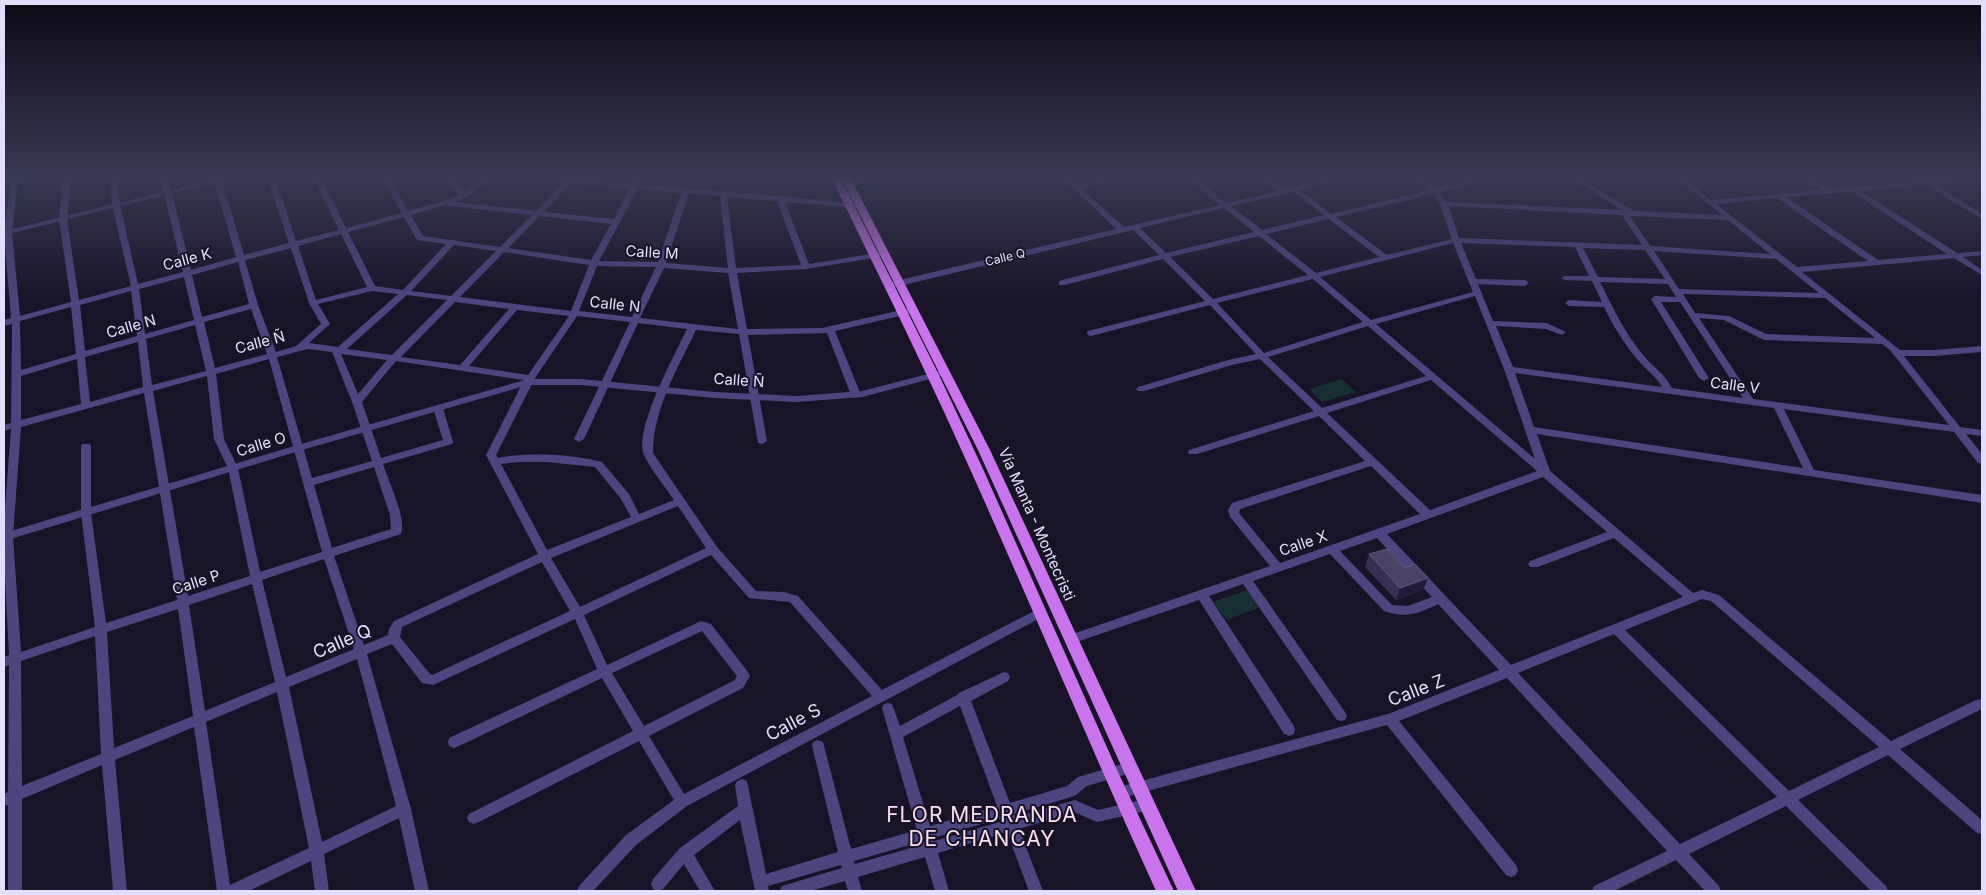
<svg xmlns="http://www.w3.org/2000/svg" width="1986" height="895" font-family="Inter,sans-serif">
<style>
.green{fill:#172f30}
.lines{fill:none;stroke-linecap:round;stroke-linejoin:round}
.minor{fill:#4c4580;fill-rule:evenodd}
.tertiary{fill:#4c4580;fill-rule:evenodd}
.primary{fill:#c973ec;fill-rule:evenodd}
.wall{fill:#392f52}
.shaded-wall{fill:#241c39}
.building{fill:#4b4264;stroke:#635a7c}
.labels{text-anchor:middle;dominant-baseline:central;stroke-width:4;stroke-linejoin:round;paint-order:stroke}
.far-street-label{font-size:12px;fill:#e3defb;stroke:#181327}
.street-label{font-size:15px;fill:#e3defb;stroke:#181327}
.near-street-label{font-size:18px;fill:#e3defb;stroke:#181327}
.near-quarter-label{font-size:21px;letter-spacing:1px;fill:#fbdfee;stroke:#181327}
</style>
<rect width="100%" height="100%" fill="#181327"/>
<path class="green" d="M1342 379 1356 392 1322 402 1309 389Z
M1247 590 1260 607 1227 620 1213 602Z"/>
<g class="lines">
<path class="minor" d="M11 177H34L18 183 12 232 20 316 71 302 59 219 63 177H71L67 219 79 300 131 286 112 205 110 177H118L120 205 138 284 183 272 160 177H168L191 270 236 257 213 177H221L244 255 289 243 267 177H275L296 241 339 230 313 177H321L346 228 402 213 381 177H389L408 211 443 201 459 195 446 177H454L464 192 482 177H490L466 198 454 202 537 211 563 182 526 179 523 177H572L574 179 633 184 634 177H642L640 185 780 196 860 204V208H857L785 202 809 264 883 252H886V256L806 269 737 273 747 329 822 328 910 308 913 309 914 311 913 313 835 331 861 395 859 397 856 398 851 395 827 333 748 335 767 441 762 444 758 443 739 334 696 330C678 368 653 409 653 453L717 547 756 591 784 592 798 596 882 690 1036 610 1040 608 1044 610 1046 613 1044 616 687 806 636 845 593 891H577L579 886 626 835 674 800 639 741 479 822 474 824 469 822 467 818 469 814 633 731 602 678 459 746 454 748 449 746 448 742 449 738 597 669 575 619 433 685 422 683 392 644 367 654 411 809 429 891H415L399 818 324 854 329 891H315L311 861 249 891H217L194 727 115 760 127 891H113L102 765 22 799V891H8V805L4 806V794L8 792 9 665 4 667V657L9 655 4 559V521L11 429 4 431V425L11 423 12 324 4 326V320L11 318 4 232 10 185 4 186V182L11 180ZM570 183 630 188 614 219 544 212ZM638 189 681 193 658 262 599 261ZM689 193 720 196 728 268 666 263ZM727 197 777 201 801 265 736 268ZM446 205 449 206 532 215 500 247 423 236 411 215ZM540 216 611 224 591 260 508 248ZM404 217 417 240 446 244 403 290 375 286 348 232ZM341 234 367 287 316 300 298 246ZM454 245 496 251 451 296 411 291ZM291 248 309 303 321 324 296 346 276 352 258 305 245 260ZM504 252 589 265 571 311 460 297ZM238 262 249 304 202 317 192 275ZM597 266 656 267 632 317 579 311ZM664 268 728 273 738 329 640 318ZM184 277 194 320 145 334 139 289ZM131 291 137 336 85 351 80 305ZM372 291 398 294 338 347 309 343 330 324 318 304ZM407 295 447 300 392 355 347 349ZM455 302 509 309 460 365 401 357ZM71 307 76 354 21 370 20 321ZM251 309 267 354 215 368 204 322ZM517 310 569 316 528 375 469 366ZM577 316 630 322 574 439 579 442 584 439 638 323 687 329C676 352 633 431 644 455 651 470 664 485 674 500L639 514 629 494 602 462C572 454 527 452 498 458L496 455 535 378ZM195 325 206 371 152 385 146 339ZM138 342 143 387 90 402 85 357ZM308 349 332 352 352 402 372 461 312 478 277 357ZM341 354 387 360 358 394ZM77 359 81 404 21 420V376ZM269 359 322 552 260 572 238 468 224 439 216 374ZM396 361 524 380 486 455 538 554 394 621 389 629 388 635 364 645 334 556 401 534C407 519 388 480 383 464L452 444 453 442 443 408 438 405 433 408 443 440 381 458 362 402ZM207 376 214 439 228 468 250 576 188 596 153 391ZM144 393 177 600 106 623 91 513V446L90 444H82L81 446V513L95 627 21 652 13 536 21 427ZM520 462H546L595 467 621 499 631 517 547 550 501 464ZM374 467 390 515 391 529 332 548 314 485ZM678 506 706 548 580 607 551 558ZM711 555 749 598 790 602 872 696 684 794 649 736 743 688 750 676 748 672 711 624 701 621 607 665 584 615ZM324 559 354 649 286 677 262 580ZM542 562 570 611 432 675 430 674 400 637 402 627ZM252 584 275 682 205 711 189 605ZM178 609 193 716 114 748 107 632ZM702 631 737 676 735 680 644 726 612 673ZM95 636 101 754 22 786 21 661ZM357 659 396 806 322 842 289 687ZM277 692 309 848 230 885 206 722Z
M874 177H888L840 189 836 187Z
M1062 177H1069L1078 185 1108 177H1120L1082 189 1124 227 1220 205 1187 177H1195L1227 203 1278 191 1260 177H1268L1285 189 1335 177H1348L1300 190 1331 214 1430 190 1413 177H1421L1437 188 1484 177H1497L1440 192 1446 202 1622 210 1570 177H1578L1634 211 1722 215 1675 177H1683L1711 200 1821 190 1805 177H1813L1829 189 1926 180 1982 177V180L1935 184 1982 214V219L1926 185 1861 191 1957 253 1982 251V255L1963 257 1982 270V275L1954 258 1802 272 1900 350H1934L1982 346V352L1934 356H1904L1960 427 1982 430V436L1966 434 1982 454V464L1978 463 1954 432 1784 409 1814 470 1982 495V503L1537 434 1550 471 1693 593 1702 590 1719 595 1891 741 1976 700 1982 699V709L1900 749 1982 820V834L1977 833 1888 755 1798 800 1886 886 1888 891H1871L1786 806 1689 854 1719 886 1721 891H1705L1676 860 1614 891H1592L1594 886 1667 851 1507 678 1399 721 1516 865 1518 870 1516 875 1511 877 1506 875 1387 725 1119 799 1114 797 1112 793 1114 789 1119 787 1388 714 1499 670 1438 604C1420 613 1404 619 1384 611L1330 554 1253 581 1345 712 1347 716 1345 720 1341 721 1337 720 1243 584 1209 596 1294 726 1295 730 1294 734 1289 736 1284 734 1199 600 1071 644 1067 642 1065 639 1067 636 1270 566 1230 517 1228 510 1232 503 1365 461 1319 416 1197 454H1189L1188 452 1189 450 1314 411 1260 359 1232 365 1144 391H1138L1136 389 1138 387 1228 360 1256 354 1210 305 1091 336 1088 335 1087 333 1088 331 1205 301 1163 259 1065 285H1059V281L1159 255 1133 230 891 288 887 285 891 282 1116 229ZM1293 192 1324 215 1262 230 1231 206ZM1852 192 1947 254 1878 260 1786 197ZM1434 194 1440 204 1452 239 1387 255 1336 217ZM1777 198 1868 261 1797 267 1716 204ZM1449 206 1622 215 1642 245 1459 238ZM1224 208 1254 232 1166 253 1140 228ZM1630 216 1728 220 1770 254 1650 246ZM1329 219 1379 257 1316 273 1266 234ZM1259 236 1308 275 1213 299 1170 257ZM1453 243 1473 292 1371 320 1320 277ZM1461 243 1575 247 1589 276H1565L1561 278 1565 280 1592 281 1602 302 1569 300 1565 303 1569 306 1604 307C1613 326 1625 345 1638 360 1646 370 1656 376 1662 387L1513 367 1496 326 1546 329 1562 335 1566 332 1547 323 1493 321 1478 284 1525 286 1529 283 1525 280 1476 279ZM1583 248 1645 250 1665 279 1598 277ZM1654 251 1776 259 1819 293 1679 289ZM1313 279 1363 322 1264 353 1217 303ZM1600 282 1668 284 1676 297 1655 296 1651 299 1699 378 1704 381 1709 378 1661 302H1680L1743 398 1672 388C1663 372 1655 369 1644 356 1625 334 1613 308 1600 282ZM1683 294 1825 298 1875 338 1766 334 1729 316 1695 313ZM1475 296 1504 369 1535 459 1376 324ZM1699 318 1724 320 1764 340 1882 344 1890 350 1949 425 1753 399ZM1368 326 1426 376 1322 408 1268 357ZM1515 373 1774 408 1803 468 1534 427ZM1431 380 1537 471 1430 510 1327 413ZM1371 466 1420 514 1280 563 1239 513 1240 509ZM1543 477 1607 532 1530 561 1528 564 1530 567H1538L1614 538 1683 597 1511 665 1387 534ZM1377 538 1432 597 1408 606 1392 605 1340 551ZM1702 599 1711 601 1879 747 1789 791 1625 630ZM1614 634 1777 797 1680 844 1518 673Z
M1004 672 1008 673 1010 677 1008 681 971 701 1010 803 1067 786 1078 777 1129 762 1134 764 1136 768 1134 772 1087 786 1076 795 1071 797 1014 814 1015 817 1075 800 1098 810 1146 799 1151 801 1153 805 1151 809 1146 811 1097 822 1074 812 1019 829 1043 891H1029L1007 832 938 853 949 891H935L925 857 858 877 862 891H848L845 881 810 891H780L782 886 842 868 841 865 768 886 769 891H755L740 820 694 855 715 891H700L684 864 663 889 658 891 653 889 651 884 653 879 680 848 738 806 735 785 737 781 742 779 747 781 766 874 838 852 812 746 813 742 818 740 823 742 824 746 851 849 917 830 882 708 884 704 888 703 892 704 900 726 957 695 959 693ZM960 706 997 806 930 826 903 737ZM1002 818 1003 821 934 841 933 838ZM920 842 921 845 855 864 854 861Z"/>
<path class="tertiary" d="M224 177H237L4 235V231Z
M939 371 944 374 942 376 862 397 797 402 715 398 581 385H528L302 450 4 541V533L294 446 528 379H581L715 392 797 396 862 391Z"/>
<path class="primary" d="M831 177H840L939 375 983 469 1118 772 1174 891H1156C1092 751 1033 609 970 469 926 370 878 274 831 177Z
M841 177H850L990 450 1196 891H1178L978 450Z"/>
</g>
<path class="wall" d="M1369 554 1428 578 1423 590 1396 600 1365 567Z"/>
<path class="shaded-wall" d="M1428 578 1423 590 1396 600 1400 588Z"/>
<path class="building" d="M1387 549 1405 568 1415 564 1428 578 1400 588 1369 554Z"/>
<linearGradient id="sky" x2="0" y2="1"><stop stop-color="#0d0a15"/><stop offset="0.58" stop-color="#373952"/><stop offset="1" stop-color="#373952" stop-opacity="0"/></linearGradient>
<rect width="1986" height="303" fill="url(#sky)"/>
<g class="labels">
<g class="far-street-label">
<text transform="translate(1005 257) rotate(-14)">Calle Q</text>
</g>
<g class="street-label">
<text transform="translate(652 252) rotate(3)">Calle M</text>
<text transform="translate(187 259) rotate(-15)">Calle K</text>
<text transform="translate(615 304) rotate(6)">Calle N</text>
<text transform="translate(131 326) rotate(-16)">Calle N</text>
<text transform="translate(260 342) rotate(-15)">Calle Ñ</text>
<text transform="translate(739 380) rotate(4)">Calle Ñ</text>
<text transform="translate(1735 385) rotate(7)">Calle V</text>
<text transform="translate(261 444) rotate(-17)">Calle O</text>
<text transform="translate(1037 524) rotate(66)">Vía Manta - Montecristi</text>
<text transform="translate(1303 543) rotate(-19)">Calle X</text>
<text transform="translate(196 582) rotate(-18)">Calle P</text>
</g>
<g class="near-street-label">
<text transform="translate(342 641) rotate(-23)">Calle Q</text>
<text transform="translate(1416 690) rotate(-21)">Calle Z</text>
<text transform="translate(793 722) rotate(-28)">Calle S</text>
</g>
<g class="near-quarter-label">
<text x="982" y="814">FLOR MEDRANDA<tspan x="982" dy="24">DE CHANCAY</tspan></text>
</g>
</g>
<rect width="1986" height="895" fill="none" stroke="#e3defb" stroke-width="10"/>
</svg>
